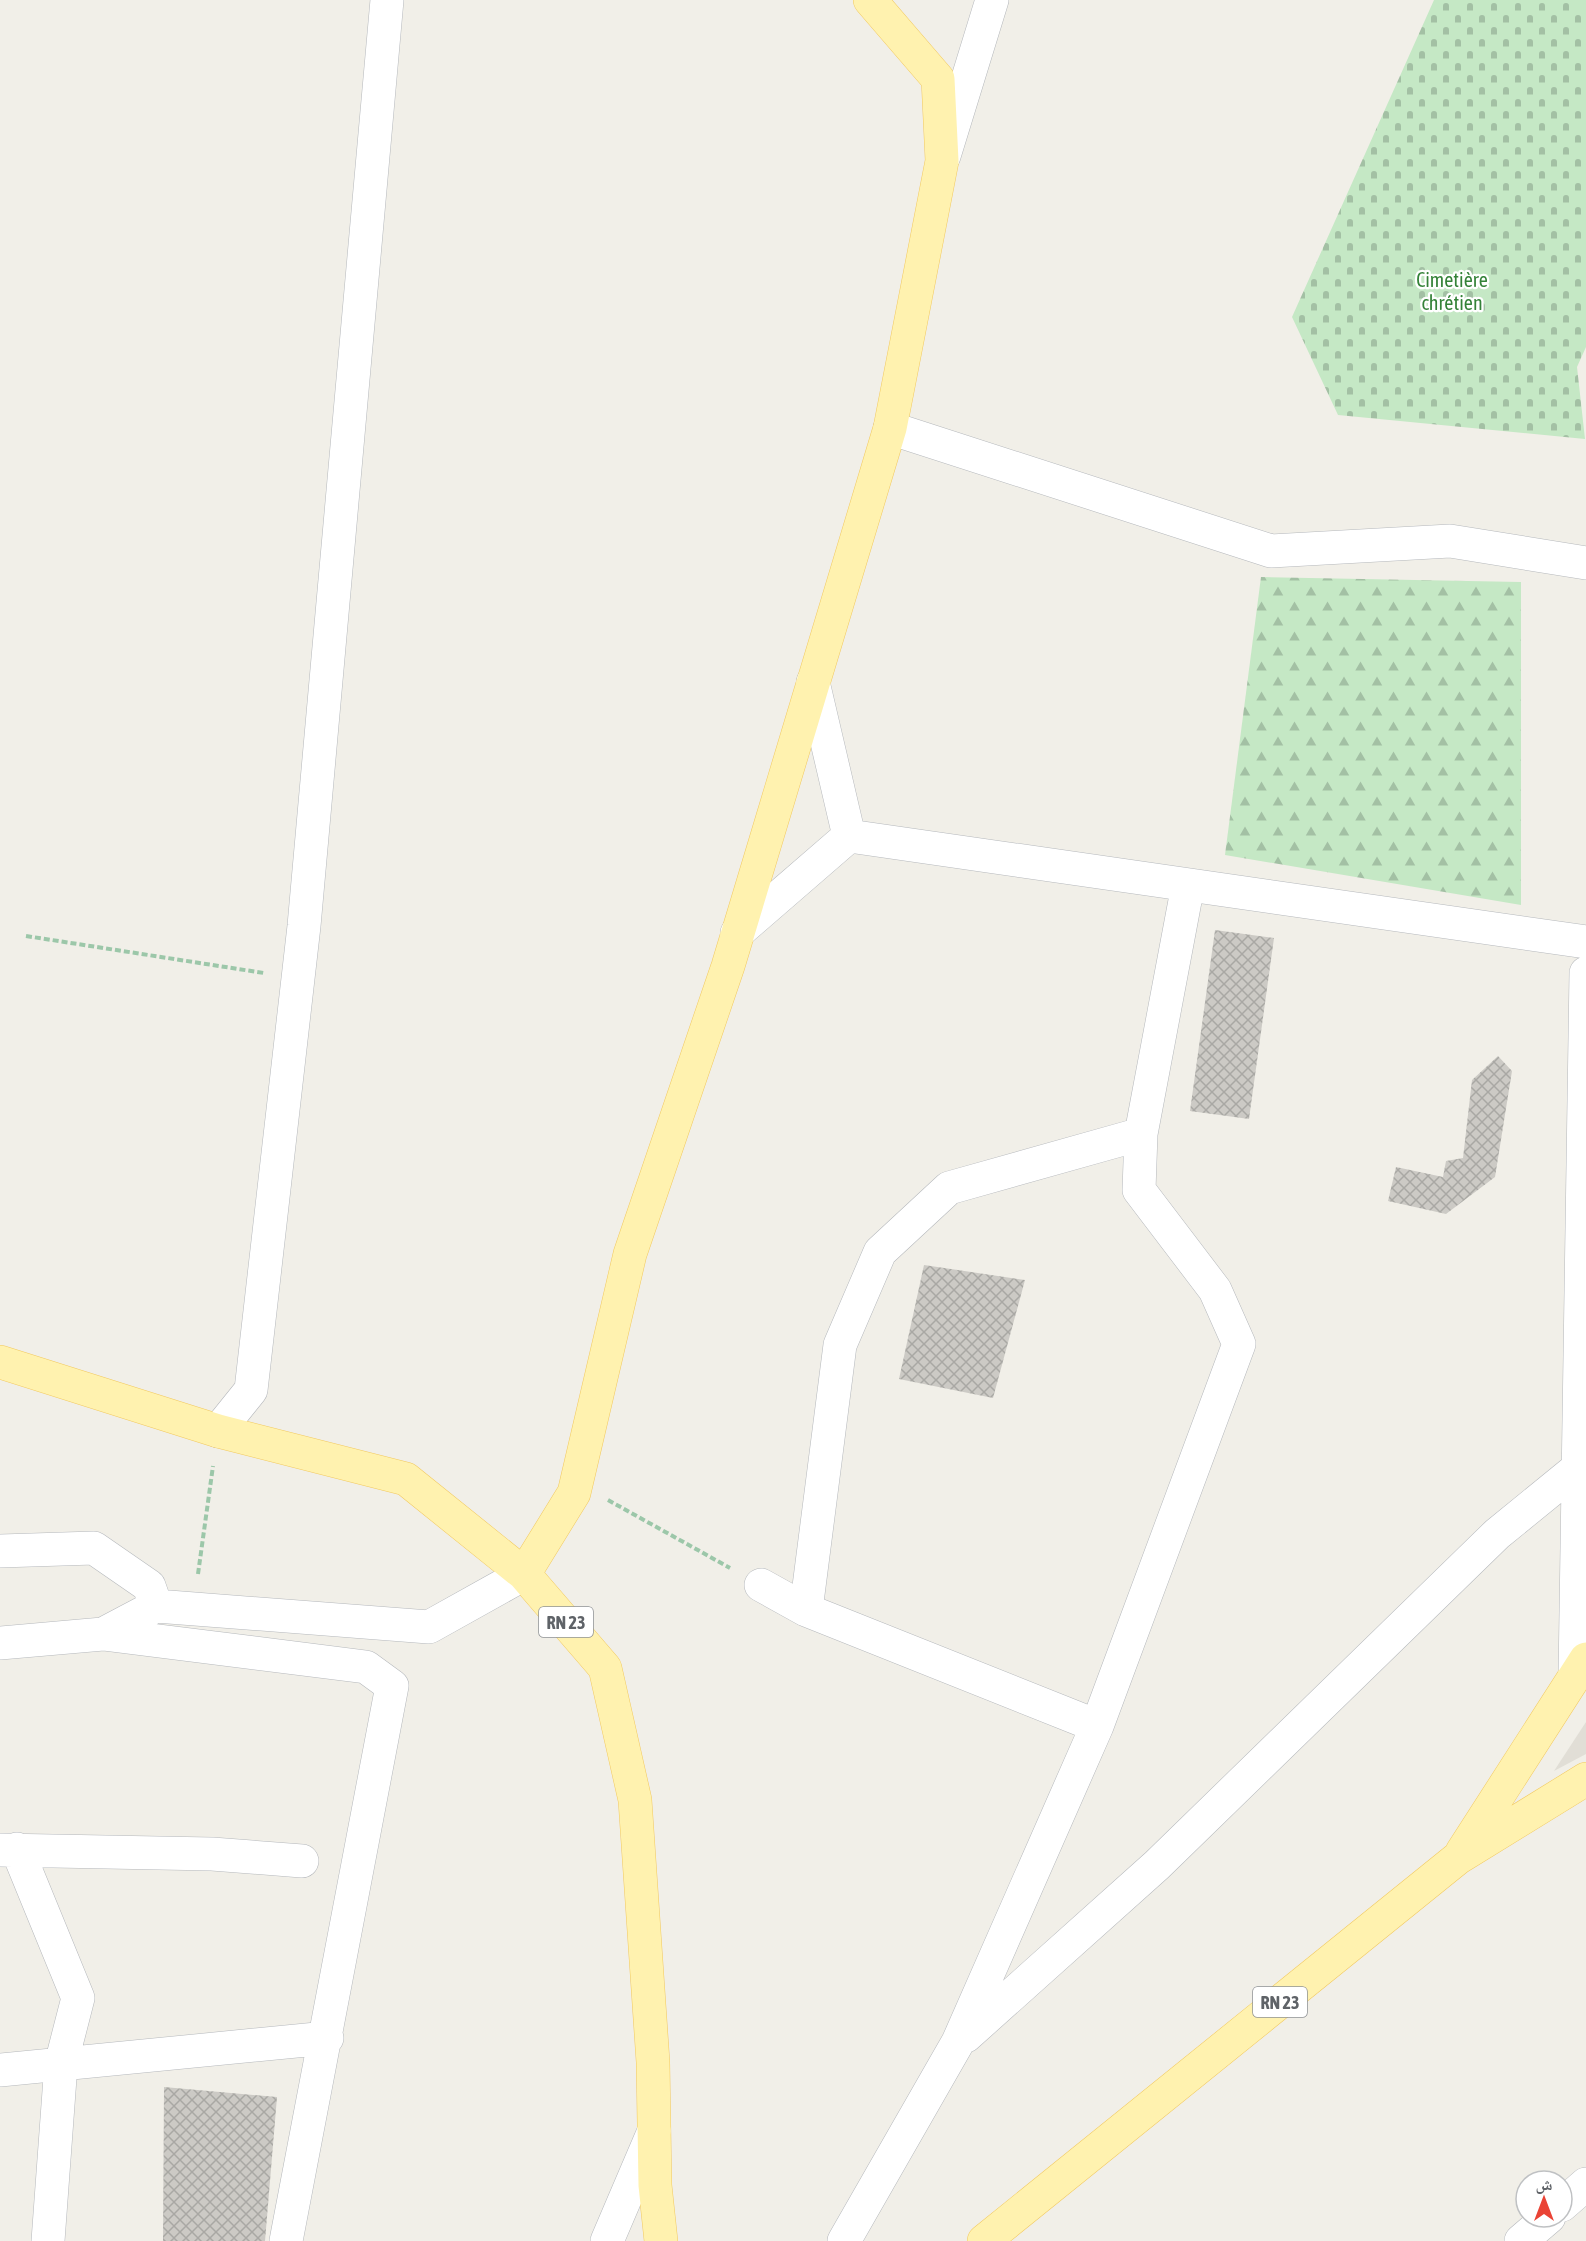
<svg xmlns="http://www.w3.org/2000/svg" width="1586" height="2241" font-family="'Asap Condensed','Noto Naskh Arabic',sans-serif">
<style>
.education{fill:#e1ded6}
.forest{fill:url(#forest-firs)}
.cemetery{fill:url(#cemetery-stones)}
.building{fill:url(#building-cross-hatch)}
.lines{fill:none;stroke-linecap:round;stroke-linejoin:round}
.minor-casing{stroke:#b5b8bc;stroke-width:34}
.major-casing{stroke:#f2c960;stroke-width:34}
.path{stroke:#9cc7a9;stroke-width:4;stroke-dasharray:6 3;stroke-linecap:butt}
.minor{stroke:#fff;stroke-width:33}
.major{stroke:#fff2af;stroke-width:33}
.labels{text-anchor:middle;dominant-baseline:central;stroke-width:4.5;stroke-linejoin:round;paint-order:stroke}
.shield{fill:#fff;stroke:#8f9295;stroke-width:1.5}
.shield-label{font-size:18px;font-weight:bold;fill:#5f6368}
.park-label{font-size:20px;fill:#348238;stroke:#fff}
</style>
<defs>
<pattern id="forest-firs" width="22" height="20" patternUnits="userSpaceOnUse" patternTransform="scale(1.5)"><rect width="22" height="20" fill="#c5e8c5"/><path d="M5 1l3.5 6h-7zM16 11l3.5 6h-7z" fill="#a3c0a4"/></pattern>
<pattern id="cemetery-stones" width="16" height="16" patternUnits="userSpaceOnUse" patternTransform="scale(1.5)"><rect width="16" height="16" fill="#c5e8c5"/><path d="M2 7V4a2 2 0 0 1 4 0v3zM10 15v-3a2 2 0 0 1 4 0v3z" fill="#a3c0a4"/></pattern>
<pattern id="building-cross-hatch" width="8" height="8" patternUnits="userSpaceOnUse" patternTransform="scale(1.5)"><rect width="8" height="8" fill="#cccac5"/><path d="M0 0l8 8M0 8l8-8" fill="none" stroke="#a9a8a4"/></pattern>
</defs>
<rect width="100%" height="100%" fill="#f1efe8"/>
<path class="education" d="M1586 1722V1754L1554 1771Z"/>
<path class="forest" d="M1261 577 1521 582V905L1225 855Z"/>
<path class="cemetery" d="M1434 0H1586V347L1577 367 1585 439 1338 415 1292 317Z"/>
<path class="building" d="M1215 930 1274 938 1249 1119 1190 1111Z
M1498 1056 1512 1071 1495 1177 1446 1214 1388 1201 1396 1167 1443 1177 1446 1161 1463 1158 1472 1080Z
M924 1265 1025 1280 993 1398 899 1379Z
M164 2087 277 2097 265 2241H163Z"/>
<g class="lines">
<g class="minor-casing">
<path id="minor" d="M944 156 992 0
M890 428 1271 551 1450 541 1586 563
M849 836 1586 942
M737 933 849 836 813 682
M218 1431 251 1390 304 926 387 0
M0 1551 94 1548 149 1586 156 1606
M761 1585 806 1610 1097 1726
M806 1610 840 1345 880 1252 949 1188 1141 1134
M103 1634 366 1667 392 1686 286 2241
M0 1643 103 1634 156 1606 429 1627 524 1574
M1575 1676 1586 973
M17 1849 78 1998 61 2064 48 2241
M0 1850 212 1854 302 1861
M966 2036 1157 1865 1497 1534 1578 1468
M0 2070 327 2038
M1562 2205 1586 2184
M607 2241 654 2131
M844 2241 958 2042 1097 1726 1239 1344 1215 1290 1139 1190 1141 1134 1188 885
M1521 2241 1549 2217"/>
</g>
<g class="major-casing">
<path id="major" d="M0 1362 218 1431 406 1479 524 1574 605 1668 635 1800 653 2062 655 2185 661 2241
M524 1574 574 1493 630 1254 728 966 890 428 942 161 938 79 870 0
M1462 1852 1586 1659
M984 2241 1458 1858 1586 1779"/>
</g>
<path class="path" d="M26 936 264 973
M608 1500 730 1568
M198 1574 213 1466"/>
<use href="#minor" class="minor"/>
<use href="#major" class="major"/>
</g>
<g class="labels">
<g class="shield">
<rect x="539" y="1607" width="54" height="30" rx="4.5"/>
<rect x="1253" y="1987" width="54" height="30" rx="4.5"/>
</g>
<g class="shield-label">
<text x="566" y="1622">RN 23</text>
<text x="1280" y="2002">RN 23</text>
</g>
<g class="park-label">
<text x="1452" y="279">Cimetière<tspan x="1452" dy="23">chrétien</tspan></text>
</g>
</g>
<g transform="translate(1544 2199)"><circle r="28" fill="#ffffff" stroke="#bfc1c3" stroke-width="1.5"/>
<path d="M0-4.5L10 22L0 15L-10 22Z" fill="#ea4335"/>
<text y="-9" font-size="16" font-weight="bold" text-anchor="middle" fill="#5f6368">ش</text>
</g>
</svg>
